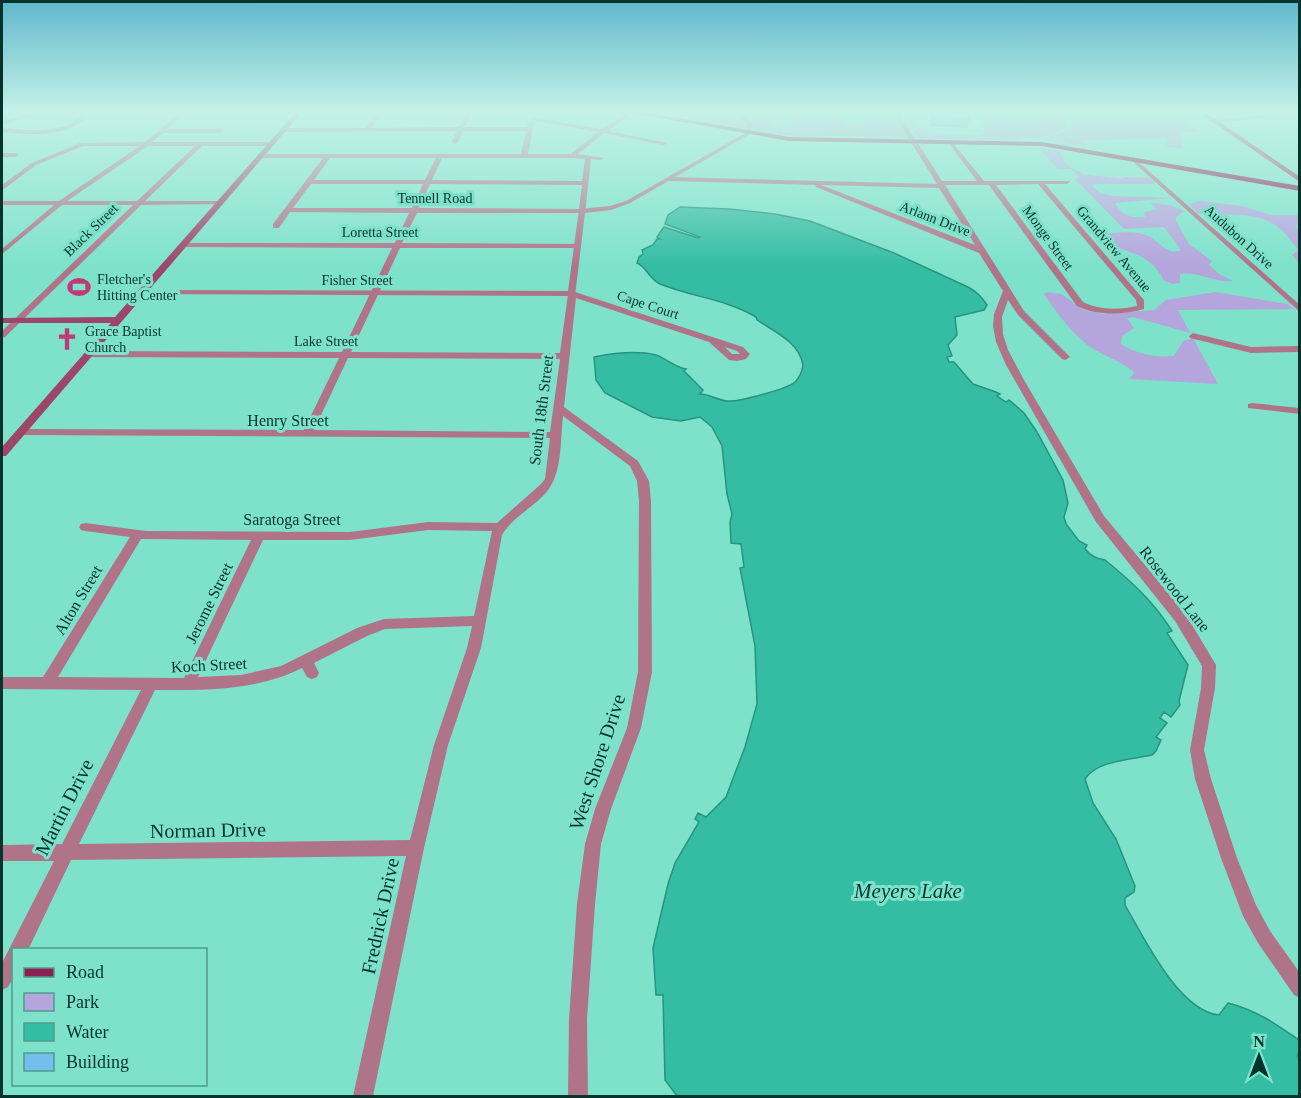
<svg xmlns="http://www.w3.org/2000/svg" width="1301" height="1098" font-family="Georgia,serif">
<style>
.green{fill:#b5a5dd}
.water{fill:#34bda3;stroke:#26947f;stroke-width:1.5}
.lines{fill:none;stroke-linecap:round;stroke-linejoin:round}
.minor{fill:#b07489;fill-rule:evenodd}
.tertiary{fill:#b07489;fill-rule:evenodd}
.secondary{fill:#9d4669;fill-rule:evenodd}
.primary{fill:#8d1d52;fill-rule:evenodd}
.wall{fill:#63a3cb}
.building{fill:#73beec;stroke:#5085a5;stroke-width:1.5}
.labels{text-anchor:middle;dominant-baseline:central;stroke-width:6;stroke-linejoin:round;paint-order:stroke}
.far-street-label{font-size:14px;fill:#06342c;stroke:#7ee2cb}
.far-poi-label{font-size:14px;fill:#06342c;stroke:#7ee2cb;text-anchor:start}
.street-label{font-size:16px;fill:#06342c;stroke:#7ee2cb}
.near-street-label{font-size:20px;fill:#06342c;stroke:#7ee2cb}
.near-water-label{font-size:21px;font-style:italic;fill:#003c32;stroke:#7ee2cb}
</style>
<rect width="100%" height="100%" fill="#7ee2cb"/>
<path class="green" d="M647 112H768L776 134Z
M786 112H840L846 124H864L858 112H891L907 137 779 135 775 124H790Z
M980 112H1065L1067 125C1057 146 942 138 918 138L906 123H917L920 129 933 133 980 136 985 133Z
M1071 112H1171L1200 131 1180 133 1183 149 1164 146 1168 141 1165 138 1082 140 1087 147 1048 140 1047 138 1071 129Z
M1039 148 1060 151C1062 162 1071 169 1081 172V174L1124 179 1122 177 1151 178 1155 184H1093L1092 186 1100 193 1114 196 1172 198 1115 203C1121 215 1133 219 1145 217L1144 212 1157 209 1150 203 1170 205 1184 211 1176 217V221L1189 244 1212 261 1209 265 1219 274 1233 281C1213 283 1199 271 1180 274V283L1173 284 1164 281C1147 244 1108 254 1095 235 1110 234 1134 229 1148 236 1160 241 1166 256 1181 250L1164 227 1124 229 1082 186 1074 180 1079 177 1071 169H1058Z
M1200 201 1242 206 1270 215H1299V224L1295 226 1299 230V263L1292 255 1299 250C1293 244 1289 238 1284 232 1261 209 1229 216 1199 214L1189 204Z
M1047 292 1061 294 1085 310 1103 314 1154 310 1166 300 1215 292 1287 304 1295 309 1178 310 1190 333 1133 317 1127 318 1134 328 1122 336 1121 344C1137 354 1155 358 1174 356L1183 341 1193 338 1218 384 1129 379 1134 373 1133 371C1120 361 1108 358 1095 350 1075 338 1057 313 1044 294Z"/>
<path class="water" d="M680 207 729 209 775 214 810 221 894 253 968 287C977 292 981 296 987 305L984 310 955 317 957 335 948 345 952 356 947 357 949 362H954L973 384 996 392 1000 394 997 396 1006 402 1009 400 1024 413 1037 432 1063 480 1068 503 1064 517 1066 524 1079 541 1087 545 1085 549C1090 555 1097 559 1105 560 1131 581 1154 602 1172 631L1167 633 1188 665 1179 701 1180 705 1171 717 1164 712 1160 718 1167 723 1156 737 1161 740 1156 751 1152 755C1130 760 1098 760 1085 779L1093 803 1116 839 1135 886 1134 892 1125 898V905C1144 938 1179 1011 1219 1015L1228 1003C1256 1010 1276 1024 1299 1040V1052L1297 1056 1299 1058V1096H677L665 1080 663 995H656L653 948 668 884 675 863 699 822 695 819 698 813 706 817 726 797 745 747 757 704 755 646 740 568 744 567 741 544 731 543 730 522 732 514 727 494 722 446 712 427 700 417 681 421 652 417 605 393 596 380 594 357C614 353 636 350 656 355 667 359 676 368 686 369L684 371 703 390 700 394C710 394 717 400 727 401 739 402 787 389 795 382 800 377 802 372 803 365 799 342 775 332 757 320L756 317C726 299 692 297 660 284 649 279 647 267 637 263L639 257 643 254 642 250 653 245 657 239H660L657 237 664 227 698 238 700 237 665 224 668 215Z"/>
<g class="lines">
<path class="minor" d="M37 112H80L89 116C66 138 31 135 2 132V128C29 130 59 135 82 116 56 107 26 118 2 125V121Z
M181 112H187L167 129H221L224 131 221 133H163L152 142H271L274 144 271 146H202L145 201H219L223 203 221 204 141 205 5 337 2 338V331L133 205H62L2 254V249L54 205H2V201H59L140 146H83L36 165 4 189 2 190V185L32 163 80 143 145 142ZM148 146H195L137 201H67Z
M377 112H383L372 128 459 127 466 112H472L465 127H527L528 122 531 120 534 122 528 154H571L598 132 532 120 530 117 602 129 627 112H634L608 131 667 143 664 145 604 133 578 154 604 158 601 160 591 159 585 213H417L402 243 577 244 581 246 577 248H400L351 352 560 353 568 294 572 291 743 347 750 354 746 359 737 361 729 360 709 342 576 298 564 407 638 461 649 481 651 501 652 672 641 728 611 809 601 844 595 904 587 1019 588 1096H568L569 1019 577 904 585 844 595 809 627 728 638 672 639 501 637 481 630 466 563 416C560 442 563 477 543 496 529 510 512 518 502 535L481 648 448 745 424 848 373 1096H353L406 856 71 860 28 950H14V977L8 987 2 990V963L54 861H2V845L62 844 141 690 2 689V677H43L130 537 85 531 81 530 79 527 81 524 85 523 146 531 350 532 428 522 497 523 541 484 545 479 550 438 20 435 15 432 20 429 304 430 339 358 88 357 83 354 88 351 342 352 392 248 183 247 179 245 183 243H395L409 213 290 212 279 228H273V224L323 158H260L257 156 260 154H521L526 131H463L458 142 455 144 452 142 457 131 283 132 280 130 283 128H366ZM330 158H436L425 180H314ZM442 158H573L585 159 582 181 432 180ZM311 184H423L412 208H293ZM430 184 582 185 579 209 419 208ZM725 347 737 351 740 354H732ZM348 358 560 359 550 432 314 430ZM428 530 492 531 474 616 384 619 357 628 281 666 241 675 198 677 263 540H350ZM141 539 251 540 184 678 58 677ZM472 626 467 648 434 745 410 840 79 844 155 690C204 690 257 691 302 668L307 677 312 679 317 677 319 673 314 663 367 636 385 629Z
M735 112H741L752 123 751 134H747V124Z
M892 112H898L942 181H977L950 145 953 143 984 181H1069L1070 182 1067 184H1045L1144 300V309C1122 315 1098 316 1077 306L989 185H945L1024 311 1070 357 1065 360 1062 359 1018 315 1008 300 1002 317 1003 334 1008 350 1024 380 1104 516 1185 613 1216 665 1215 688 1204 750 1211 779 1237 858 1256 905 1270 931 1300 973V998L1294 995 1258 943 1243 916 1221 858 1195 779 1190 750 1201 688 1202 666 1175 621 1096 522 1006 365 996 342 993 326 994 314 1003 291 979 253 816 187 815 185 670 181 667 179 670 177 937 184ZM1038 184 1136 300 1137 306C1119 310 1099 310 1083 302L996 185ZM821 185 939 188 975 245Z
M1263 115 1265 118 1213 123 1210 121Z
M2 153H16L19 155 16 157H2Z
M1133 157 1300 305V312L1131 160 1130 159Z
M1193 333 1251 347 1300 346V352L1251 353 1190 338 1189 336Z
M1252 403 1300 408V414L1248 408V404Z"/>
<path class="tertiary" d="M747 132 752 133 630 203 611 210 585 213 575 296 142 294 138 292 142 290 568 291 579 209 610 206 626 201Z"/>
<path class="secondary" d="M296 112H302L6 456H2V447L111 323H2V318L115 317Z
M1198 112H1205L1300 177V182Z"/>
<path class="primary" d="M627 112H644L789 137 1042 142 1300 186V191L1042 146 789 141Z"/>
</g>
<path class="wall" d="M911 112H968L970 119 967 128 930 126V115L911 114Z"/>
<path class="building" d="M933 112H968L970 119 933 116Z"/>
<linearGradient id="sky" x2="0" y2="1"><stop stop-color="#60b8cc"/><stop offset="0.42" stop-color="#c5f2e8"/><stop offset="1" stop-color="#c5f2e8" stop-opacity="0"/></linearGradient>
<rect width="1301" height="266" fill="url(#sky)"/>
<defs>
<g id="stadium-bare" transform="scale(1.8)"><path d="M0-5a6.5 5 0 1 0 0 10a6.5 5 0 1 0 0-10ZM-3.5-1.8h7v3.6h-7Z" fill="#c13876" stroke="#7ee2cb" stroke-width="2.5" paint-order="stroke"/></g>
<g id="church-bare" transform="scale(1.8)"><path d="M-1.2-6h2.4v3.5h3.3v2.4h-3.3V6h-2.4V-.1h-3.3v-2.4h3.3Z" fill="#c13876" stroke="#7ee2cb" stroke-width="2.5" paint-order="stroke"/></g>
</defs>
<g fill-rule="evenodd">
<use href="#stadium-bare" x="79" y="287"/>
<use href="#church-bare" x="67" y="339"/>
</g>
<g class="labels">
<g class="far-street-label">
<text x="435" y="198">Tennell Road</text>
<text transform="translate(935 219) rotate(21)">Arlann Drive</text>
<text transform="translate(91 230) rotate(-44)">Black Street</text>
<text x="380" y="232">Loretta Street</text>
<text transform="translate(1239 237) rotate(42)">Audubon Drive</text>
<text transform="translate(1048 238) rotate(54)">Monge Street</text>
<text transform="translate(1114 249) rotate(50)">Grandview Avenue</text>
<text x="357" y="280">Fisher Street</text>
<text transform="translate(648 305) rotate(18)">Cape Court</text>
<text x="326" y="341">Lake Street</text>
</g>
<g class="far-poi-label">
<text x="97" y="279">Fletcher's<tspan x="97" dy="16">Hitting Center</tspan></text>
<text x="85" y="331">Grace Baptist<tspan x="85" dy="16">Church</tspan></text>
</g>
<g class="street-label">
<text transform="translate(541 410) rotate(-83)">South 18th Street</text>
<text x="288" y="420">Henry Street</text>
<text x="292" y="519">Saratoga Street</text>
<text transform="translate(1175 589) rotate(52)">Rosewood Lane</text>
<text transform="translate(78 600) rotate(-59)">Alton Street</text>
<text transform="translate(209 603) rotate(-64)">Jerome Street</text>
<text transform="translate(209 665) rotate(-3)">Koch Street</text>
</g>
<g class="near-street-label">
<text transform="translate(597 762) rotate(-72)">West Shore Drive</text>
<text transform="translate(64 807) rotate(-63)">Martin Drive</text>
<text transform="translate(208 830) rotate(-1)">Norman Drive</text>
<text transform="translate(380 916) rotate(-78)">Fredrick Drive</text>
</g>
<g class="near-water-label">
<text x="908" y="891">Meyers Lake</text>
</g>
</g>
<rect width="1301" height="1098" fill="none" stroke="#06342c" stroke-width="6"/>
<rect x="12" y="948" width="195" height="138" fill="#7ee2cb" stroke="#4e9c8b" stroke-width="1.5"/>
<rect x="24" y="968" width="30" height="9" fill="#8d1d52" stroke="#4e9c8b" stroke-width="1.5"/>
<text x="66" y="978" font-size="18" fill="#06342c">Road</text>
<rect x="24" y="993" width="30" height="18" fill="#b5a5dd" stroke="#4e9c8b" stroke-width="1.5"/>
<text x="66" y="1008" font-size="18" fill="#06342c">Park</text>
<rect x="24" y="1023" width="30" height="18" fill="#34bda3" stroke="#4e9c8b" stroke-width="1.5"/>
<text x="66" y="1038" font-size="18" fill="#06342c">Water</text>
<rect x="24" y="1053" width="30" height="18" fill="#73beec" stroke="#4e9c8b" stroke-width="1.5"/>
<text x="66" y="1068" font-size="18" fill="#06342c">Building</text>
<g transform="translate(1259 1056)" stroke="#7ee2cb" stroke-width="4.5" paint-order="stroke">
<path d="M0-4.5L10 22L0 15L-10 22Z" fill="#06342c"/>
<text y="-9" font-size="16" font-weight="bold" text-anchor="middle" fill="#06342c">N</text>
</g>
</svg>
